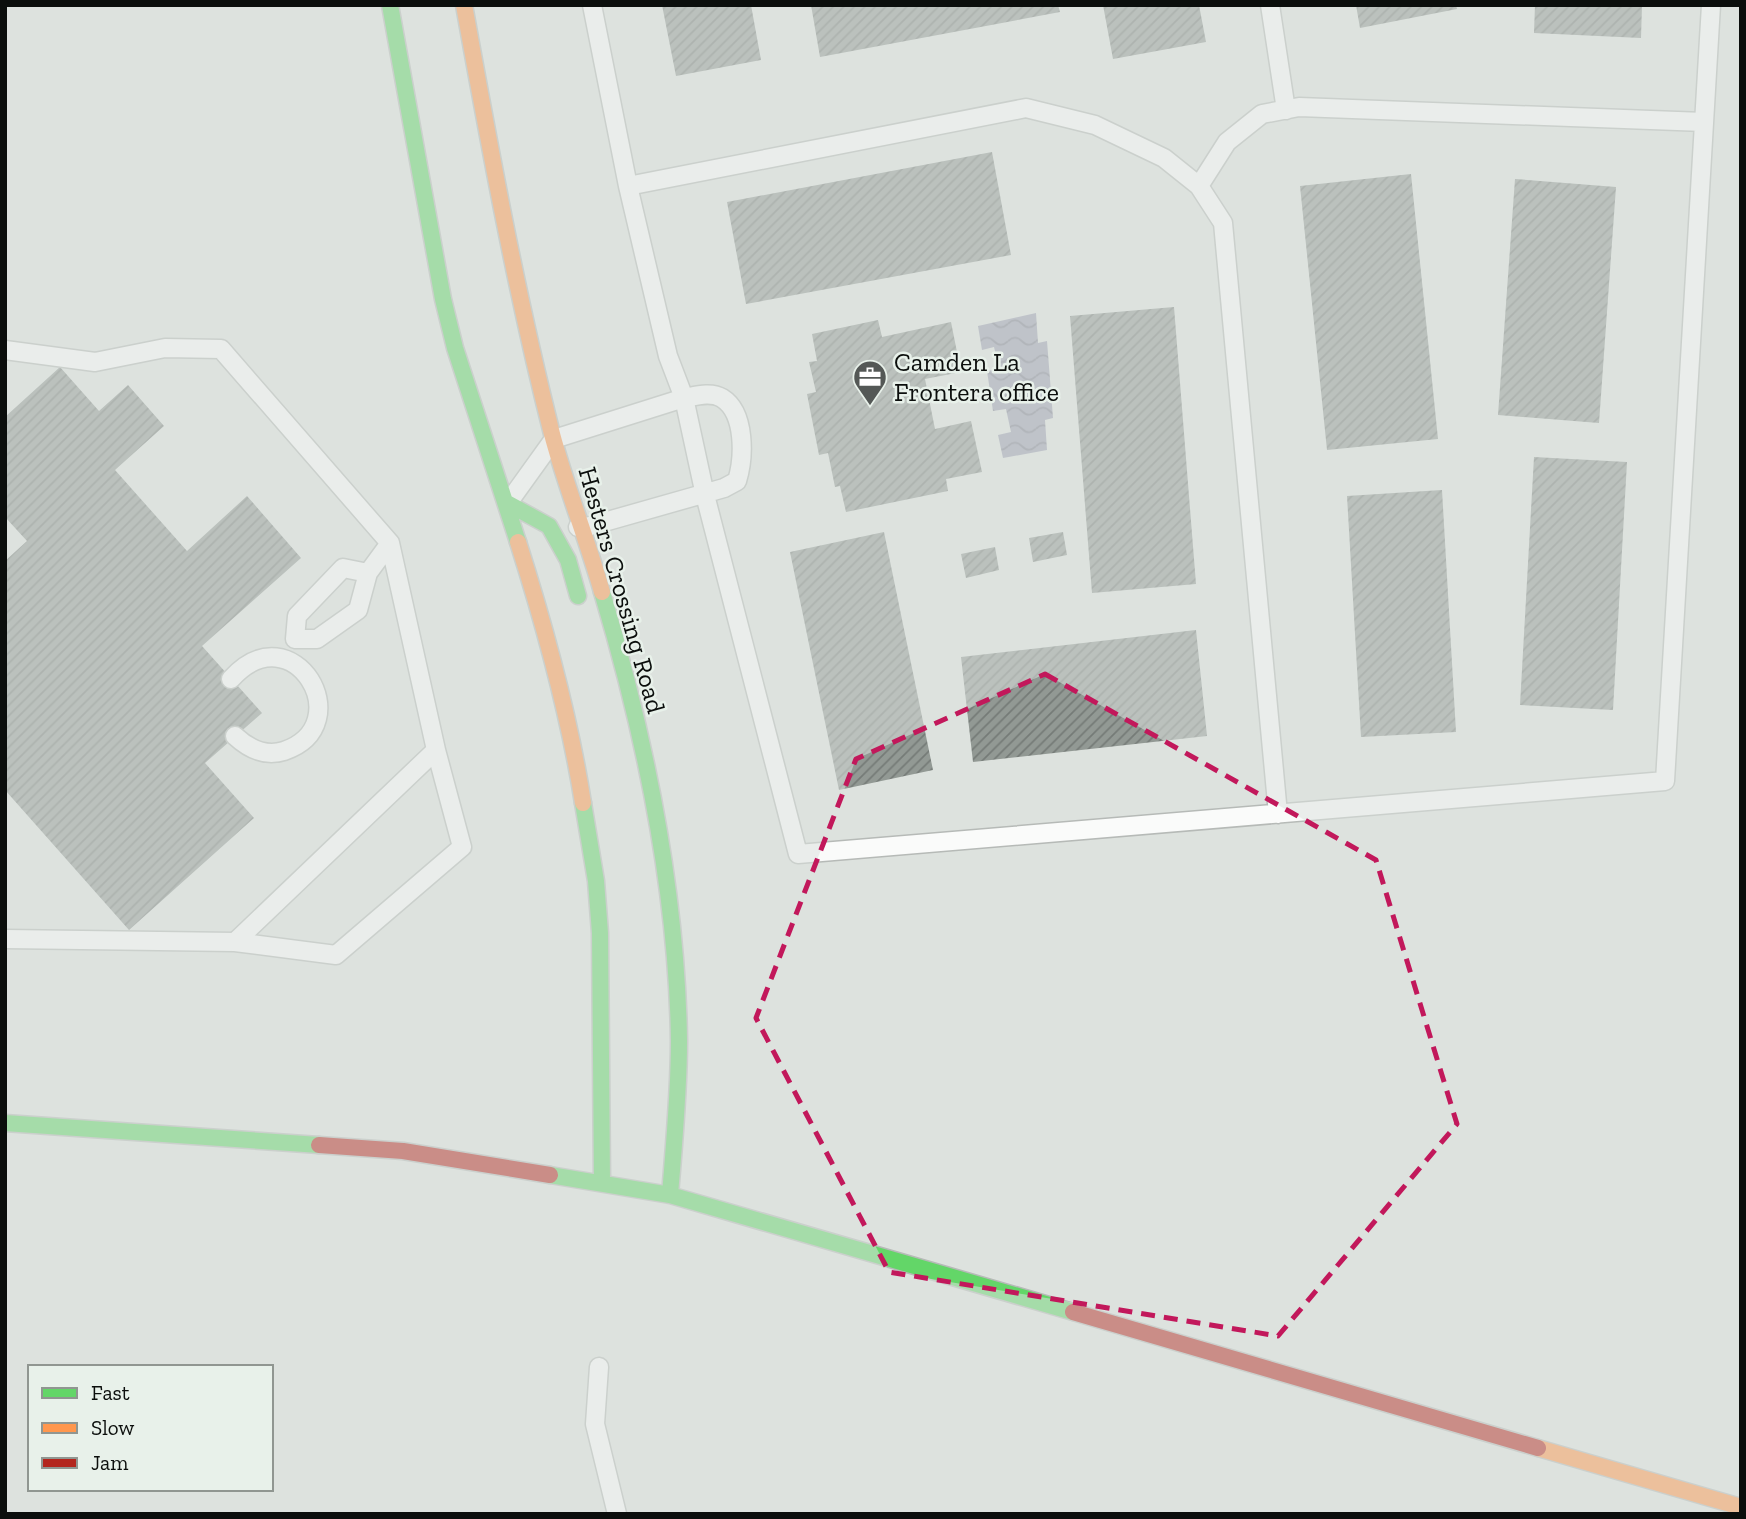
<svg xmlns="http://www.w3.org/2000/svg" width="1746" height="1519" font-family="'Zilla Slab',serif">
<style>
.water{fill:url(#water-waves)}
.building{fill:url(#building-hatch)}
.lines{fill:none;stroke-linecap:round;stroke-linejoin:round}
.lane-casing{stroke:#b6bab7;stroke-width:21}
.fast-casing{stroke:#b6bab7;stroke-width:19}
.slow-casing{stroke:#b6bab7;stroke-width:19}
.jam-casing{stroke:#b6bab7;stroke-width:19}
.lane{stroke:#fafbfa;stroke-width:18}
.fast{stroke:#63d668;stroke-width:16}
.slow{stroke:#ff974d;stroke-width:16}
.jam{stroke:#b3261e;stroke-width:16}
.marked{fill:none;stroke:#c2185b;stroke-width:5;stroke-dasharray:14 9;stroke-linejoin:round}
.labels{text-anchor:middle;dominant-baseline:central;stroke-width:5;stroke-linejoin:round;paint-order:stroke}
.poi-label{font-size:26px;fill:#0b0e0c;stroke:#e8f1ea;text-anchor:start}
.street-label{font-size:26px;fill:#0b0e0c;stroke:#e8f1ea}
</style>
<defs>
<pattern id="water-waves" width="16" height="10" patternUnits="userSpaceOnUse" patternTransform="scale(1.75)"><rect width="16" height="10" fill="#9c9eb0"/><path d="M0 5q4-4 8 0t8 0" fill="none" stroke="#7d7f8e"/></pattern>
<pattern id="building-hatch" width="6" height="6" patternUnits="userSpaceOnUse" patternTransform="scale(1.75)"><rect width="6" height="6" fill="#929994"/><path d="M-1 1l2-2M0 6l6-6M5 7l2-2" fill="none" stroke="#757b77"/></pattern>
</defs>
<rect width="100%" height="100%" fill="#dde2de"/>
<path class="water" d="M1036 313 1038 343 1047 341 1053 418 1045 420 1047 450 1003 458 998 435 1011 432 1006 409 993 411 987 371 999 369 994 347 982 350 978 326Z"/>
<path class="building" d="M662 5H751L761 60 676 76Z
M811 5H1058L1060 12 820 57Z
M1103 5H1199L1206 42 1113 59Z
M1356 5H1456L1457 9 1360 28Z
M1535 5H1642L1641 38 1534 33Z
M992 152 1011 255 746 304 727 202Z
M1411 174 1438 439 1327 450 1300 186Z
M1515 179 1616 187 1599 423 1498 415Z
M1174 307 1196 584 1092 593 1070 316Z
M878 320 882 337 951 322 961 372 925 379 935 429 971 421 982 472 946 479 948 491 846 512 840 486 835 487 828 453 819 455 807 394 816 392 809 362 817 361 812 334Z
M60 367 99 411 128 385 164 426 115 470 187 551 247 496 301 558 202 646 262 713 205 763 254 818 129 930 5 790V561L27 541 5 517V417Z
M1534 457 1627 462 1613 710 1520 705Z
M1442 490 1456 732 1361 737 1347 496Z
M884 532 933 770 839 790 790 552Z
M1063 532 1067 555 1033 562 1029 538Z
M995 547 999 570 966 578 961 554Z
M1196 630 1207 736 973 762 961 657Z"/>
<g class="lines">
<g class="lane-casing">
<path id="lane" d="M592 5 628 186 1026 108 1095 125 1164 158 1199 186 1223 223 1278 814
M1270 5 1286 110
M1199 186 1227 142 1262 114 1299 107 1704 122
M5 350 95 362 165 348 221 349 390 543 436 750 235 942 5 939
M508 503 554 439 684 398 705 495 798 854 1665 781 1711 5
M578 527 583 528 724 488 737 481C744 458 746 413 722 398 711 391 695 396 684 398L668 356 628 186
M368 573 343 568 297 616 295 639H317L358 610 368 573 390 543
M231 679C293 610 361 725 284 751 265 757 249 749 235 736
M235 942 336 955 462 847 436 750
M599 1367 595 1424 617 1514"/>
</g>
<g class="fast-casing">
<path id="fast" d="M390 5 443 299 455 348 518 542
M507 503 549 526 568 560 578 596
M602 592C645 736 677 890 679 1041 679 1093 674 1144 670 1195
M583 803 596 881 600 933 602 1182
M5 1123 319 1145
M550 1175 670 1195 1073 1312"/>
</g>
<g class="slow-casing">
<path id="slow" d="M464 5C490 149 516 292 552 434 566 487 587 539 602 592
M518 542C545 627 569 714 583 803
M1538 1448 1741 1507"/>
</g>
<g class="jam-casing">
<path id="jam" d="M319 1145 403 1151 550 1175
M1073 1312 1538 1448"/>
</g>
<use href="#lane" class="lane"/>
<use href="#fast" class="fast"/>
<use href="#slow" class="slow"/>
<use href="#jam" class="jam"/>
</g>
<path d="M0 0H1746V1519H0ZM1045 674 1376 860 1457 1124 1278 1336 889 1272 756 1018 856 759Z" fill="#dde2de" fill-opacity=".55" fill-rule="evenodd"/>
<path class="marked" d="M1045 674 1376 860 1457 1124 1278 1336 889 1272 756 1018 856 759Z"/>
<defs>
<g id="office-pin" transform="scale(1.75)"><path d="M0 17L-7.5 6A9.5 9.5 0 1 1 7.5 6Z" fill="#545856" stroke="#e8f1ea"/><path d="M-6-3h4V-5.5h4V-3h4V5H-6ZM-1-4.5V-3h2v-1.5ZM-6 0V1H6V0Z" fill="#fff"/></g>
</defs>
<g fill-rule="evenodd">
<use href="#office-pin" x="870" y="377"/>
</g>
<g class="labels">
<g class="poi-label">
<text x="894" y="362">Camden La<tspan x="894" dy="30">Frontera office</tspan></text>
</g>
<g class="street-label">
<text transform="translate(622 590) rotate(74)">Hesters Crossing Road</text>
</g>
</g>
<rect width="1746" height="1519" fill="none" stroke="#0b0e0c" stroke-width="14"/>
<rect x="28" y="1365" width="245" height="126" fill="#e8f1ea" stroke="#909691" stroke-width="2"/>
<rect x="42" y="1388" width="35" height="10" fill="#63d668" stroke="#909691" stroke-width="2"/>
<text x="91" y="1400" font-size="21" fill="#0b0e0c">Fast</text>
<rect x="42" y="1423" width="35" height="10" fill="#ff974d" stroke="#909691" stroke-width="2"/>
<text x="91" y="1435" font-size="21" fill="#0b0e0c">Slow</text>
<rect x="42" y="1458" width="35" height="10" fill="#b3261e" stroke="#909691" stroke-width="2"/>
<text x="91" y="1470" font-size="21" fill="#0b0e0c">Jam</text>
</svg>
